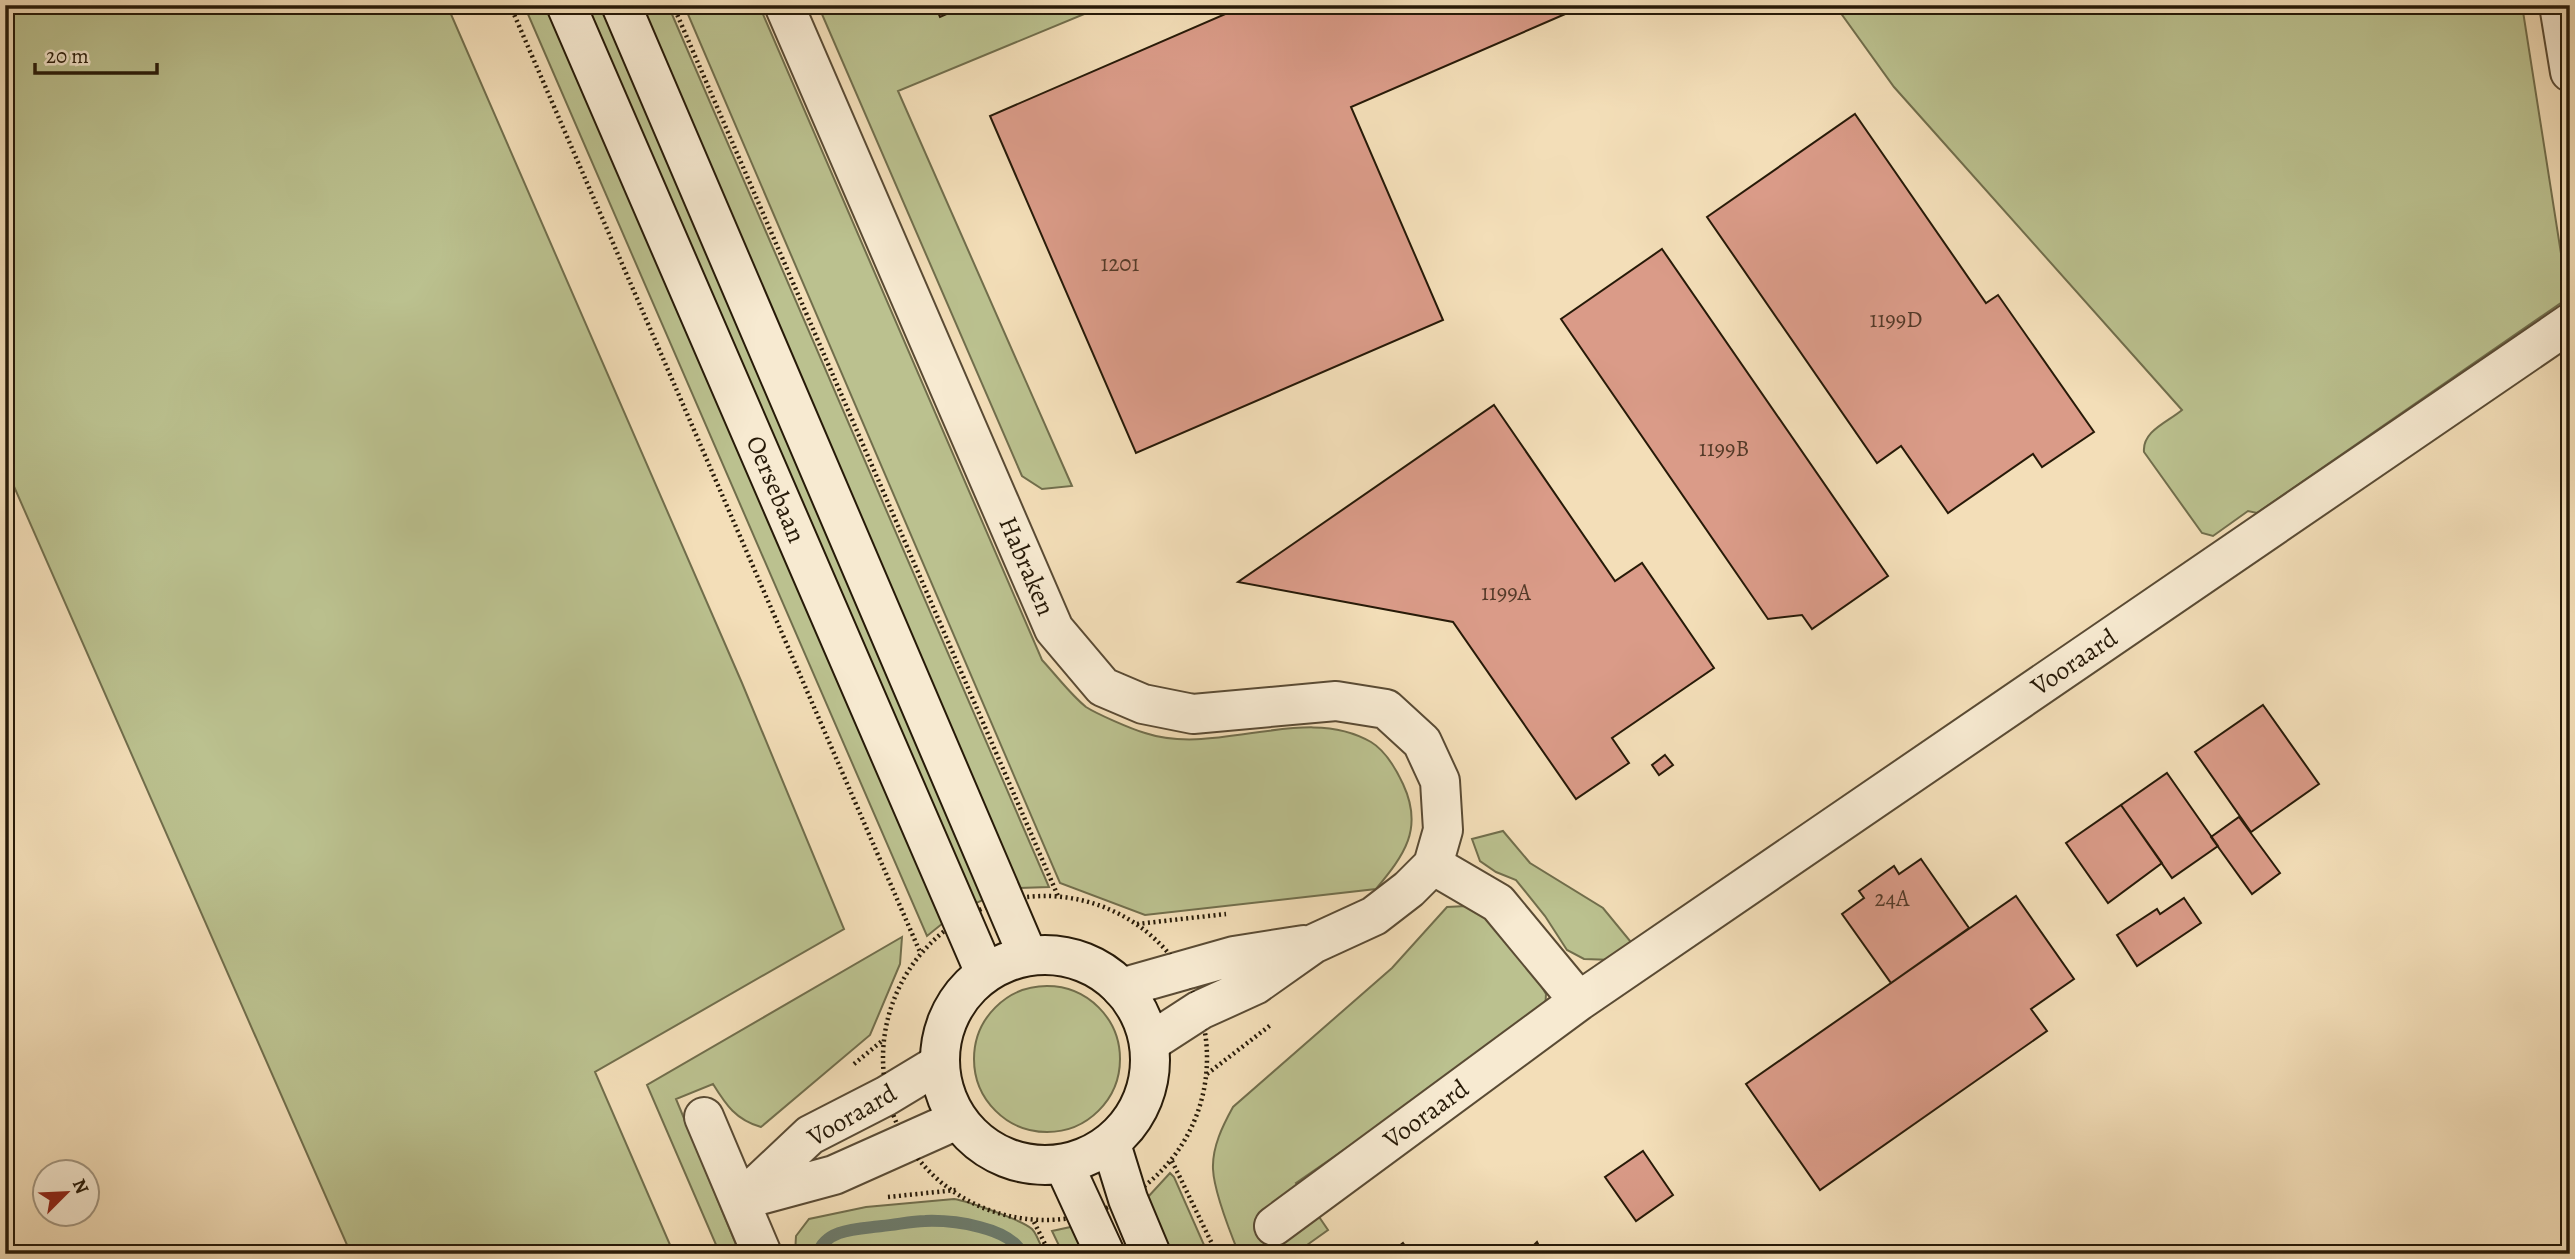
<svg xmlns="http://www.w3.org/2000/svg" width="2575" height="1259" font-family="Alegreya,serif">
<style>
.green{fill:#bbc18f;stroke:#716e4c;stroke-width:2}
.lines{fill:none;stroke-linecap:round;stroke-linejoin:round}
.stream{stroke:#6d7b6b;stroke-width:12}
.building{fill:#da9b88;stroke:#271a08;stroke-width:2}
.minor-casing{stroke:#5a4b34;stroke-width:42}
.secondary-casing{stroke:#271a08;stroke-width:42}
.path{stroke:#271a08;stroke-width:4.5;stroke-dasharray:2 3.5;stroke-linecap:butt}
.minor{stroke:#f7ead1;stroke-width:38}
.secondary{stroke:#f7ead1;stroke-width:38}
.labels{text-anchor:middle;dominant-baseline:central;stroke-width:6;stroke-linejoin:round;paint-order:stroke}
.number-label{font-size:23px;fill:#543a28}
.street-label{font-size:26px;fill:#271a08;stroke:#f7ead1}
</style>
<rect width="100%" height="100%" fill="#f3deb8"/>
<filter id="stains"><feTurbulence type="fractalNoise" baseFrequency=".00286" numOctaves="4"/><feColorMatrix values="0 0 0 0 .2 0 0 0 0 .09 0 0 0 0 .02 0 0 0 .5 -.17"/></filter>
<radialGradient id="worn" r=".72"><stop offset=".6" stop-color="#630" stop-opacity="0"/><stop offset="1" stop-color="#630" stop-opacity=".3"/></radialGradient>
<path class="green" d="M5 5H447L742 683 844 929 595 1072 674 1254H351L5 466Z
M524 5H556L953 915 927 936Z
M578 5H612L990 897 974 904Z
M636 5H668L1049 887 1019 888Z
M684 5H759L1042 660C1056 675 1070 694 1086 707 1097 714 1131 729 1145 733 1217 757 1305 703 1371 742 1386 751 1396 769 1403 784 1424 829 1404 855 1376 889L1145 915 1060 883Z
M818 5H1106L898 91 1072 486 1042 489 1022 476Z
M1835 5H2522L2568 298 2257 513 2248 511 2213 536 2202 533 2144 452C2142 431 2168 422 2182 410L1894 87Z
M1503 831 1530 863 1603 908 1635 947 1614 960 1584 959 1567 950 1545 916 1516 880 1496 872 1480 861 1472 839Z
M1466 906 1484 916 1532 969 1546 994 1545 1011 1296 1183 1328 1230 1300 1250 1302 1254H1239C1230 1232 1214 1192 1213 1169 1212 1147 1223 1125 1233 1107L1392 968 1447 907Z
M902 937 900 964 870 1035 761 1127C736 1120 726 1105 713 1084L676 1099 740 1254H720L647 1085Z
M974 1059a73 73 0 1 1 146 0a73 73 0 1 1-146 0Z
M1170 1173 1174 1177 1208 1254H1169L1147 1198Z
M954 1199C967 1201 1022 1220 1032 1229 1037 1234 1041 1246 1044 1254H795L796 1236 809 1219 866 1207Z
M1080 1225 1095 1254H1063L1052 1231Z"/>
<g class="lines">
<path class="stream" d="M818 1254C825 1228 860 1229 882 1226 896 1225 911 1221 925 1221 952 1220 1011 1227 1022 1254"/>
</g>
<path class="building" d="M935 5H967L940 17Z
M1246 5H1586L1351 107 1443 320 1136 453 990 116Z
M1855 114 1986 303 1998 295 2094 432 2042 467 2033 454 1948 513 1901 446 1877 463 1707 217Z
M1662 249 1888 576 1812 629 1802 615 1768 619 1561 319Z
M1494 405 1615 581 1642 563 1714 668 1612 738 1629 763 1576 799 1453 622 1238 582Z
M2263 705 2319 784 2251 832 2195 752Z
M1665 755 1673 765 1659 775 1652 765Z
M2167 773 2218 846 2172 878 2121 805Z
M2121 805 2162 863 2108 903 2066 843Z
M2239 817 2280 873 2252 894 2211 837Z
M1921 859 1969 928 1891 983 1842 914 1864 898 1859 891 1894 866 1899 874Z
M2016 896 2074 979 2031 1009 2047 1031 1820 1190 1746 1084Z
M2184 898 2201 923 2137 966 2117 935 2157 909 2160 914Z
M1643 1151 1673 1195 1636 1221 1605 1177Z
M1537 1242 1543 1254H1522L1534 1245Z
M1403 1243 1411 1254H1389Z"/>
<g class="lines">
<g class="minor-casing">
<path id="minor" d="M784 5 1054 629 1103 687 1143 704 1193 714 1336 701 1386 709 1422 742 1440 781 1443 830 1433 865
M2559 5 2570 72
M1433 865 1498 903 1579 1001
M1121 988 1234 956 1304 945
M1149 1043 1200 1010 1255 985 1313 944 1374 916 1409 889 1433 865
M704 1117 762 1254
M745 1199 834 1175 957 1120
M740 1201 810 1135 886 1096 939 1064
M1274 1226 1579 1001 2570 323"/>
</g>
<g class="secondary-casing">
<path id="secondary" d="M566 5 985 973
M621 5 1028 956
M940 1060a105 105 0 1 1 210 0a105 105 0 1 1-210 0Z
M1111 1144 1128 1199 1151 1254
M1064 1165 1105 1254"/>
</g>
<path class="path" d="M510 5 920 952
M673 5 1058 896
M883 1058a162 162 0 1 1 324 0a162 162 0 1 1-324 0Z
M1137 924 1226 914
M854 1064 882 1041
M1207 1074 1272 1024
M1172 1161 1217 1254
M888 1197 956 1190
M1034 1222 1050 1254"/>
<use href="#minor" class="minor"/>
<use href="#secondary" class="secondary"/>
</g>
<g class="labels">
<g class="number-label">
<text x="1120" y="263">1201</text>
<text x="1896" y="319">1199D</text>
<text x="1724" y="448">1199B</text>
<text x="1506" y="592">1199A</text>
<text x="1892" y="898">24A</text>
</g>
<g class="street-label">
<text transform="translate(776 489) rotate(67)">Oersebaan</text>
<text transform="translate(1027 566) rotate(67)">Habraken</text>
<text transform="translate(2074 662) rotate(-34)">Vooraard</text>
<text transform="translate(1426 1114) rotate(-36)">Vooraard</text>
<text transform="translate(852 1115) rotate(-30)">Vooraard</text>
</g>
</g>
<rect width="2575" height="1259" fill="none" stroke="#f3deb8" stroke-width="28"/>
<rect x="7" y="7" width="2561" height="1245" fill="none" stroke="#271a08" stroke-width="3.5"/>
<rect x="14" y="14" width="2547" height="1231" fill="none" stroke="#271a08" stroke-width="2"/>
<g transform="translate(66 1193) rotate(66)"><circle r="33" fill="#f7ead1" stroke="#a49781" stroke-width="2"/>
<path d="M0-5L12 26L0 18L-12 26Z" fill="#8f2418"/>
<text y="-10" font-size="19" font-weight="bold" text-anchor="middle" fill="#271a08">N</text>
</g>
<path d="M35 63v10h122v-10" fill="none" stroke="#271a08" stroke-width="3.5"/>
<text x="46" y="63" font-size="21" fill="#271a08" stroke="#f7ead1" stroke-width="5" paint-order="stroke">20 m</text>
<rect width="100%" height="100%" filter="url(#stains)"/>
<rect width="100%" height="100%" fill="url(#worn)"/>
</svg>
